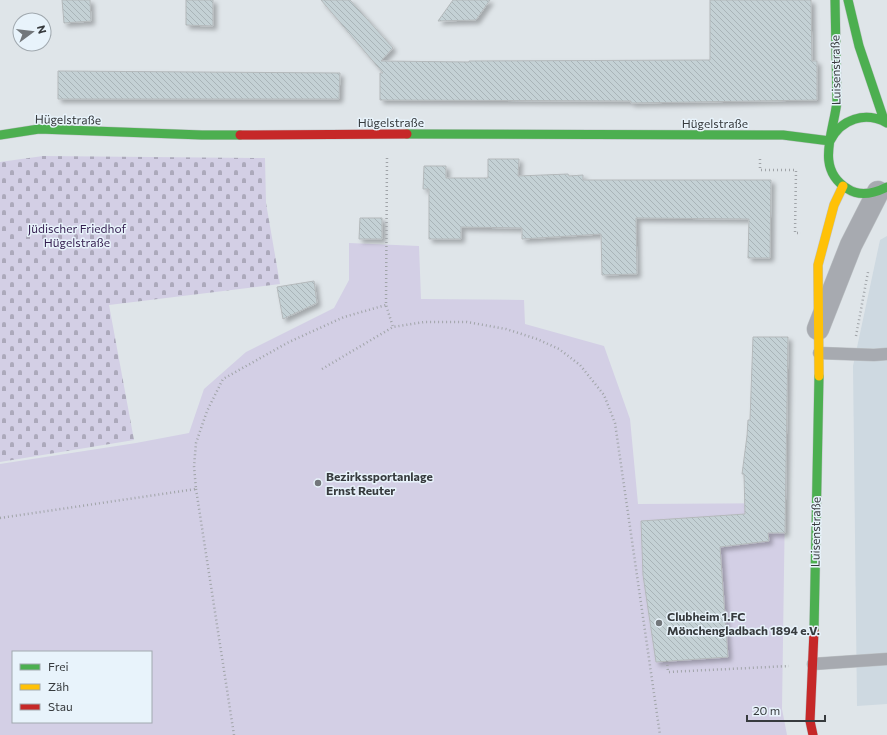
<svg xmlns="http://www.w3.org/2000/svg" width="887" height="735" font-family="Commissioner,sans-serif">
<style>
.built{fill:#ced9e1}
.cemetery{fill:url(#cemetery-stones)}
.park{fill:#d3cfe5;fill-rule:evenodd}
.building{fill:url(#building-back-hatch);stroke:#b4b9bb;filter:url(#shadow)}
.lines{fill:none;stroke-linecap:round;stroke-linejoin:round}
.lane-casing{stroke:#bec3c6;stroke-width:13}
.street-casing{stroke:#bec3c6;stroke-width:23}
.fast-casing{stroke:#bec3c6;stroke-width:10}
.slow-casing{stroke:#bec3c6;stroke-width:10}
.jam-casing{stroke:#bec3c6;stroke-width:10}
.path{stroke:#a0a4a8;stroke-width:2.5;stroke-dasharray:1 3;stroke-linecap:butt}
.lane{stroke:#a7aab0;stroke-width:12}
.street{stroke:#a7aab0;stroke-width:22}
.fast{stroke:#4caf50;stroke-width:9}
.slow{stroke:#ffc107;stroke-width:9}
.jam{stroke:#c62828;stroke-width:9}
.poi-dot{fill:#72767a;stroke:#e8f3fb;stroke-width:1.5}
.labels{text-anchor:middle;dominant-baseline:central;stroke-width:3;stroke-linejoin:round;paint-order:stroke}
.street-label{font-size:12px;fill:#373b3e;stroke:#e8f3fb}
.park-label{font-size:12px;fill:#351f50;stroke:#e8f3fb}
.poi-label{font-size:12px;font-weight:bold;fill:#373b3e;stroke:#e8f3fb;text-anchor:start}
</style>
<defs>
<pattern id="cemetery-stones" width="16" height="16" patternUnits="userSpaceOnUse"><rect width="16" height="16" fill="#d3cfe5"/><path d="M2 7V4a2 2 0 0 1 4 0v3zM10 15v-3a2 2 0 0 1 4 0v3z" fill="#aca9bb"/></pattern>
<pattern id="building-back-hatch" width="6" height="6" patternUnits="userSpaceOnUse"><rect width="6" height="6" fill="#c4d1d5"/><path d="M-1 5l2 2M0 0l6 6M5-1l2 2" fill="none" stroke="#a9b4b8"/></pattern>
<filter id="shadow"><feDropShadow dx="3.5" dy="3.5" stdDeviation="2" flood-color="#0004"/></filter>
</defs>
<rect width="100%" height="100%" fill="#dfe5e9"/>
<path class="built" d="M887 236V704L857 706 853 366 880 240Z"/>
<path class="cemetery" d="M43 156 265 158 266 203 280 284 109 305 134 440 0 462V162Z"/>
<path class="park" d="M349 243 419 246 421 299 524 300 525 324 604 346 630 419 638 504 785 503 782 709 787 735H0V464L136 443 189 433 204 389 246 352 334 308 349 280ZM13 652H151V722H13Z"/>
<path class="building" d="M62 0H90L91 21 64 23Z
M186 0H213V26L186 25Z
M321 0H350L393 48 381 61 469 62V61L710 60V0H811L812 61H817V100L631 103V101L380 100V73H383Z
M453 0H490L476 20 438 21Z
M58 71 340 73 339 99H58Z
M488 159H519L518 176 568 174 569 176 583 175V180H771L770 258H748L749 219 636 218 637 274 602 275 601 234 522 239V228L461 227V239H429V189H423L424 166H446V178H488Z
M360 218H382V239H359Z
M314 281 317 303 283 319 277 287Z
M753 337H788L785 533H768L769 541 720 547 728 657 656 662 643 575 641 521 745 514 744 474H742L747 436 748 420H750Z"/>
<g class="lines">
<g class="lane-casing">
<path id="lane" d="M819 353 874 355 887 354
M813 664 887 659"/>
</g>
<g class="street-casing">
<path id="street" d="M818 329 851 245 878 192"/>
</g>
<g class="fast-casing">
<path id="fast" d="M835 0 837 101C834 132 814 169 848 189 860 197 875 193 887 187
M848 0 859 46 884 120
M407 134 783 135 830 141
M0 135 39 129 202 135H240
M830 141C841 119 865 111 887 123
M814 631 819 376"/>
</g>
<g class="slow-casing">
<path id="slow" d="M819 376 818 265 834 205 843 186"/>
</g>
<g class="jam-casing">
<path id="jam" d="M240 135 407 134
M813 735 810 721 814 631"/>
</g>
<path class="path" d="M387 158 386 305 393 327
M760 159V170H796L795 233H801
M856 336 868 272
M322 369 393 327 424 322H467L506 329 537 339 559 349 580 365 604 395 615 423 660 735
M196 489 234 735
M0 518 196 489 194 466 196 443 207 411 223 379 289 342 344 317 386 305
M667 661 668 672 789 666"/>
<use href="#lane" class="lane"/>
<use href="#street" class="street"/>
<use href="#fast" class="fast"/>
<use href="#slow" class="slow"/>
<use href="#jam" class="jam"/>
</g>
<g class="poi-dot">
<circle cx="318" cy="483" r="4"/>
<circle cx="659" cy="623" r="4"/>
</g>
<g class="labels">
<g class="street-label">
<text transform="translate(835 70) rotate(-91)">Luisenstraße</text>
<text transform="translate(68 119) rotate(1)">Hügelstraße</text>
<text x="391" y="122">Hügelstraße</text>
<text x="715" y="123">Hügelstraße</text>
<text transform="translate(815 532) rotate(-89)">Luisenstraße</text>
</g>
<g class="park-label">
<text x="77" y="228">Jüdischer Friedhof<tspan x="77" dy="14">Hügelstraße</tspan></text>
</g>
<g class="poi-label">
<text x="326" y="476">Bezirkssportanlage<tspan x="326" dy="14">Ernst Reuter</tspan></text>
<text x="667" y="616">Clubheim 1.FC<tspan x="667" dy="14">Mönchengladbach 1894 e.V.</tspan></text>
</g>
</g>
<rect x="12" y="651" width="140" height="72" fill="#e8f3fb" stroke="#a1a9af"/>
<rect x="20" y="664" width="20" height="6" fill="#4caf50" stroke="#a1a9af"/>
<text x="48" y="671" font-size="12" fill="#373b3e">Frei</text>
<rect x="20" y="684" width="20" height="6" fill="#ffc107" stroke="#a1a9af"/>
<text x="48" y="691" font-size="12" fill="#373b3e">Zäh</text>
<rect x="20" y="704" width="20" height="6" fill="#c62828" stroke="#a1a9af"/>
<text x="48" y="711" font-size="12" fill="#373b3e">Stau</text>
<g transform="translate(32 32) rotate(75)"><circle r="19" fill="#e8f3fb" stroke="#a1a9af"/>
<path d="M0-3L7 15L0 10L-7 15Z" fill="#72767a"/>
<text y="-6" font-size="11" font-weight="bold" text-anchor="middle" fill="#373b3e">N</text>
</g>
<path d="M747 715v6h78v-6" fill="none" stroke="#373b3e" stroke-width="2"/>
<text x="753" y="715" font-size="12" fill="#373b3e" stroke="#e8f3fb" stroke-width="3" paint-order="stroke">20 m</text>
</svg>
